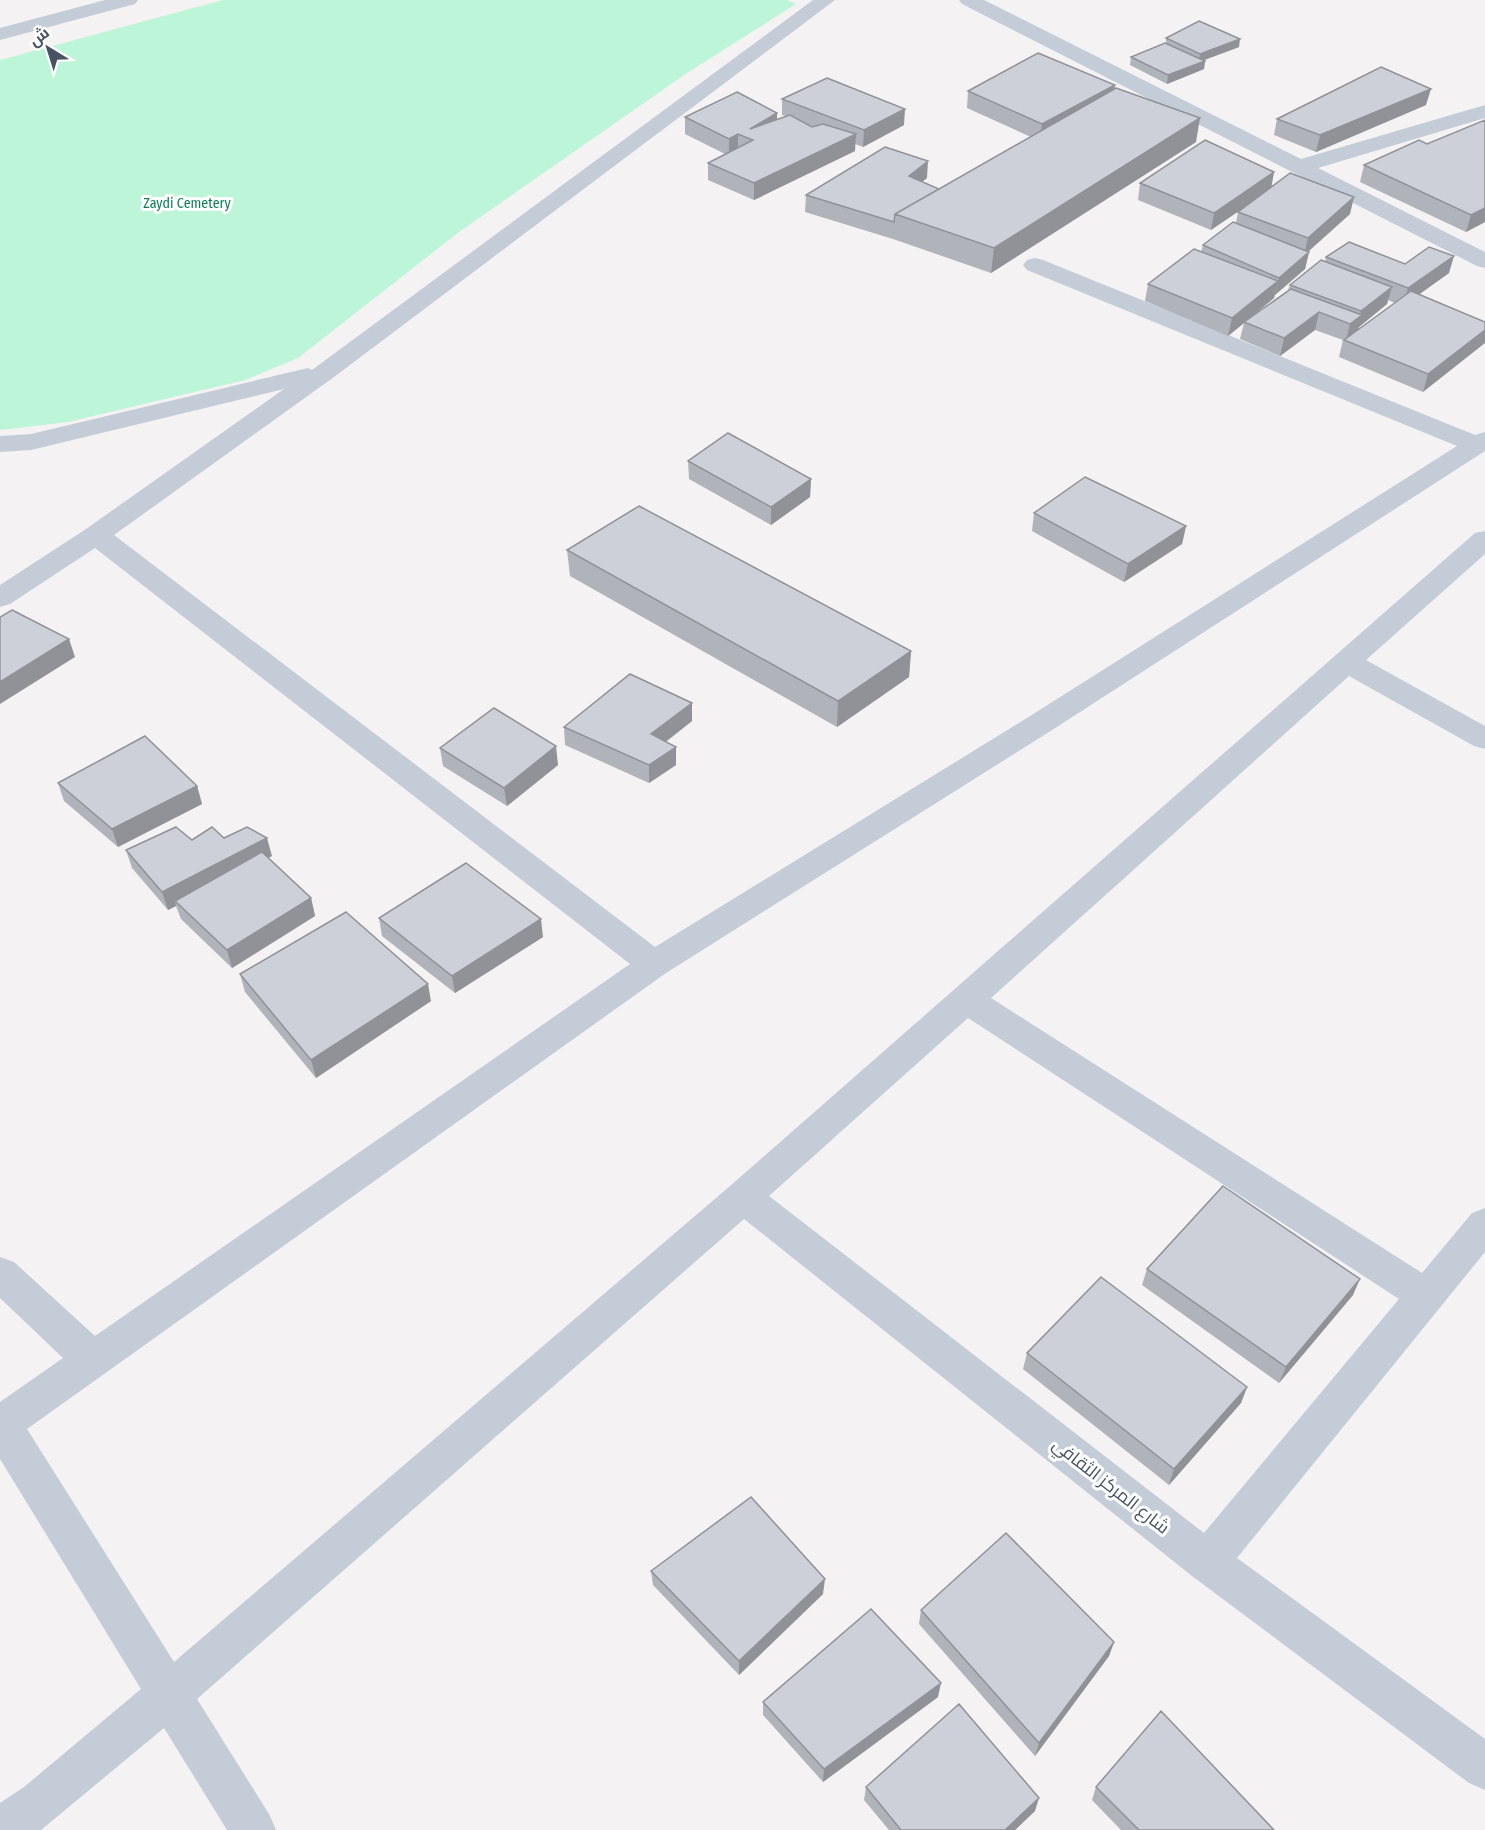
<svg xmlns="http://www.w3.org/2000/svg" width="1485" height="1830" font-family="'Fira Sans Condensed',Cairo,sans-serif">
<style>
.green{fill:#bdf5d8}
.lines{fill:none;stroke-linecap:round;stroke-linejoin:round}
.street{fill:#c4ccd8;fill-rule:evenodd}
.wall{fill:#b0b3ba;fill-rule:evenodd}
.shaded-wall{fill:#909297}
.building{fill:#cdd0d8;stroke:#909297;stroke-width:1.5}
.labels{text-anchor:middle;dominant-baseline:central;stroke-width:6;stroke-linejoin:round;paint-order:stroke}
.far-park-label{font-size:14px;fill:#0c8253;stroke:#fff}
.near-street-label{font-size:18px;fill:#475262;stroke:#fff}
</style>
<rect width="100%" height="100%" fill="#f4f2f2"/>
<path class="green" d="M223 0H786L796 4 687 73 459 232 298 358 245 380 68 422 0 430V60Z"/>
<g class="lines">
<path class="street" d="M105 0H138L135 4 0 40V28Z
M813 0H835L334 377 114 535 655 947 1027 718 1457 446 1027 270 1023 265 1027 260 1035 258 1043 260 1475 435 1485 432V451L1049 732 666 973 27 1429 174 1662 730 1186 1475 533 1485 531V554L1366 660 1485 726V749L1474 746 1349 676 991 998 1422 1273 1472 1213 1485 1208V1252L1237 1558 1485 1739V1790L1469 1783 1192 1576 744 1219 197 1699 269 1814 276 1830H227L164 1728 41 1830H0V1803L24 1787 141 1689 0 1459V1402L63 1358 0 1298V1257L14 1262 95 1336 630 964 95 548 10 604 0 607V585L86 529 284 389 31 450 0 452V436L31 434 308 368 312 370ZM968 1018 1399 1299 1204 1533 769 1196Z
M959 0H984L1301 159 1485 105V118L1318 168 1485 252V268L1477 266 962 4Z"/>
</g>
<path class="wall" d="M1166 38 1239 47 1204 60 1205 61 1204 69 1167 84 1130 65 1131 57 1166 43Z
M1115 85 1114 90 1196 142 991 273 893 239 805 212 806 195 927 178 922 182 939 189 1031 137 967 108 968 91Z
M782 99 904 125 863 147 855 144V151L754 200 708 180V163L725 154 685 134V117L777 113V119L785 116 782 115Z
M1426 105 1316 152 1274 135 1277 119Z
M1485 120V222L1466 232 1360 182 1364 165 1427 144Z
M1274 172 1271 187 1350 214 1308 252H1309L1305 269 1275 295 1274 298 1255 314 1288 290 1290 285 1325 262 1326 257 1405 264 1449 273 1419 294 1485 322 1423 392 1339 357 1343 340 1315 330 1280 356 1240 339 1244 323 1228 336 1145 301 1148 284 1201 252 1203 245 1236 223 1238 212 1248 205 1211 230 1138 200 1140 183ZM1388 300 1395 303 1358 329 1359 327 1387 304Z
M688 461 811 479 810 497 771 525 689 479Z
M1034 513 1186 526 1182 544 1124 582 1032 531Z
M567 550 911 651 909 677 837 727 570 576Z
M692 703V721L666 742 676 747V765L649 783 565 745 564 727Z
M440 748 558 765 507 806 443 766Z
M58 783 197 786 202 804 118 847 64 801Z
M224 838 272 856 268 858 311 898 315 916 232 968 181 919 176 906 168 910 132 868 126 850 192 840Z
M379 918 543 937 455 993 382 936Z
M240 974 431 1001 316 1078 245 992Z
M1147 1269 1353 1295 1279 1383 1142 1285Z
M1027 1353 1247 1387 1241 1403 1169 1485 1023 1369Z
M651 1571 823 1594 739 1675 653 1585Z
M921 1610 1114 1642 1109 1656 1035 1756 919 1624Z
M938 1697 823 1782 763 1715V1702Z
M866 1787 1035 1811 1015 1830H889L864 1800Z
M1096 1787 1274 1830H1121L1092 1800Z"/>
<path class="shaded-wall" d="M1240 39 1239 47 1199 62 1200 54Z
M1205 61 1204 69 1167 84 1168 75Z
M1115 85 1112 101 1040 141 1042 124Z
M1431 89 1426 105 1316 152 1320 135Z
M905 109 904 125 863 147 864 130Z
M777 113V130L750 129Z
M1200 118 1196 142 991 273 994 248Z
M738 134V151L729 156V139Z
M856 134 855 151 754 200V183Z
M928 161 927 178 908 193 909 176Z
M1274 172 1271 189 1211 230 1214 213Z
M1354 197 1350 214 1304 255 1308 238Z
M1485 208V222L1466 232 1471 215Z
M1309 252 1305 269 1275 295 1279 278Z
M1454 256 1449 273 1403 306 1408 288Z
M1278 281 1274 298 1245 322H1244V323L1228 336 1232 318Z
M1392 287 1387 304 1359 327 1357 333 1346 341 1350 324 1360 317 1361 311Z
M1319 312 1315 330 1280 356 1284 338Z
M1485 330V343L1423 392 1428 374Z
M811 479 810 497 771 525V507Z
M1186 526 1182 544 1124 582 1128 564Z
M69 639 75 657 0 704V682Z
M911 651 909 677 837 727 838 701Z
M692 703V721L652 752 651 734Z
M556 746 558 765 507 806 504 788Z
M676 747V765L649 783V765Z
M197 786 202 804 118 847 112 829Z
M267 838 272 856 179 904 175 901 176 906 168 910 162 892Z
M311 898 315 916 232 968 227 950Z
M541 919 543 937 455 993 452 976Z
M428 984 431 1001 316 1078 311 1060Z
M1360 1279 1353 1295 1279 1383 1286 1367Z
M1247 1387 1241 1403 1169 1485 1174 1469Z
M825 1579 823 1594 739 1675V1661Z
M1114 1642 1109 1656 1035 1756 1039 1743Z
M941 1683 938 1697 823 1782 824 1769Z
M1039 1798 1035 1811 1015 1830H1005Z"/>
<path class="building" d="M1199 21 1240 39 1200 54 1166 38Z
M1165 43 1205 61 1168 75 1131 57Z
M1038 53 1115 85 1042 124 968 91Z
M1381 67 1431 89 1320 135 1277 119Z
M827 78 905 109 864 130 782 99Z
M1116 88 1200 118 994 248 895 214Z
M737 92 777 113 750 129 790 115 812 127 823 124 856 134 754 183 708 163 753 140 738 134 729 139 685 117Z
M1485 120V208L1471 215 1364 165 1419 140 1427 144Z
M1205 140 1274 172 1214 213 1140 183Z
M885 147 928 161 909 176 939 189 895 214 894 222 806 195Z
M1290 173 1354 197 1308 238 1238 212Z
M1233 222 1309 252 1279 278 1203 245Z
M1349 242 1405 264 1429 247 1454 256 1408 288 1326 257Z
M1194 249 1278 281 1232 318 1148 284Z
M1321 260 1392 287 1361 311 1290 285Z
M1291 289 1362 315 1350 324 1319 312 1284 338 1244 322Z
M1411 291 1485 322V330L1428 374 1344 340Z
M728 433 811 479 771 507 688 461Z
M1085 477 1186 526 1128 564 1034 513Z
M639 506 911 651 838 701 567 550Z
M12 610 69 639 0 682V617Z
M630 674 692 703 651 734 676 747 649 765 564 727Z
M494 708 556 746 504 788 440 748Z
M145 736 197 786 112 829 58 783Z
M176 827 192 840 212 827 224 838 247 827 267 838 162 892 126 850Z
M262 852 311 898 227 950 175 901Z
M466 863 541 919 452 976 379 918Z
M346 912 428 984 311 1060 240 974Z
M1223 1186 1360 1279 1286 1367 1147 1269Z
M1101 1277 1247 1387 1174 1469 1027 1353Z
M751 1497 825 1579 739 1661 651 1571Z
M1006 1533 1114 1642 1039 1743 921 1610Z
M871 1609 941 1683 824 1769 763 1702Z
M959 1704 1039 1798 1005 1830H901L866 1787Z
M1161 1711 1274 1830H1139L1096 1787Z"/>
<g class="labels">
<g class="far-park-label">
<text x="187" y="203">Zaydi Cemetery</text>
</g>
<g class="near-street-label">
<text transform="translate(1111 1486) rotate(38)">شارع المركز الثقافي</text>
</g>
</g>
<g transform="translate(48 48) rotate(322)" stroke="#ffffff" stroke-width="4.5" paint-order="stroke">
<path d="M0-4.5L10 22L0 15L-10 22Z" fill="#475262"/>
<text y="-9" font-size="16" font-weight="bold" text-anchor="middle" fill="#475262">ش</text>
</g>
</svg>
